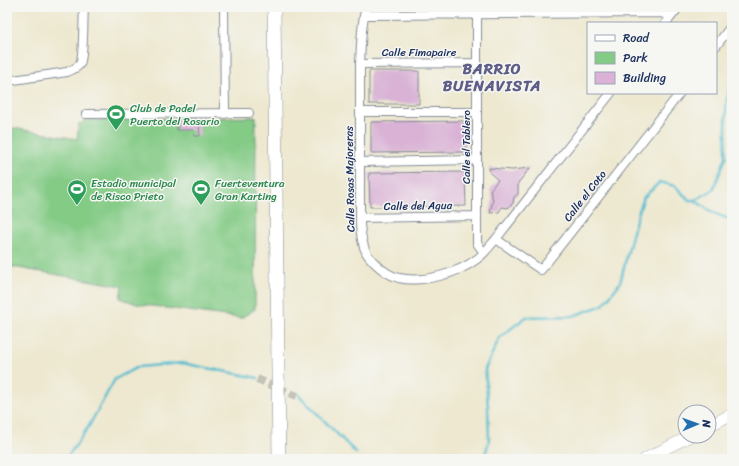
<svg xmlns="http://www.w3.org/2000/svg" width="739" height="466" font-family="Sriracha,sans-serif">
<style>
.green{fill:#84cb86;stroke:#507d72}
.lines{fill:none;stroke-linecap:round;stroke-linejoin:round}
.stream{stroke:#52bbcf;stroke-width:2.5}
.building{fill:#d9b2d5}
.minor-tunnel{stroke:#c3c3b8;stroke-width:8;stroke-dasharray:8 4;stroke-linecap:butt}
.minor-casing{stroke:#848c96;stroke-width:10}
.tertiary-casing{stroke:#848c96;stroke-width:12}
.primary-casing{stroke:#848c96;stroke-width:14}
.minor{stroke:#fff;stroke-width:8}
.tertiary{stroke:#fff;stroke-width:11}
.primary{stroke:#fff;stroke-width:13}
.labels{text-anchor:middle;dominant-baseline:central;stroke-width:3;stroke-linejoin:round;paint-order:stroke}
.street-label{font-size:11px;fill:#1b2f5e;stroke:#f6f6f2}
.leisure-label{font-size:11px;fill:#27864d;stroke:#f6f6f2;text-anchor:start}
.district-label{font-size:15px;font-weight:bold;letter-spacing:1px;fill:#5e5d88;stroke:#f6f6f2}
</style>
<rect width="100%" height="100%" fill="#f6f6f2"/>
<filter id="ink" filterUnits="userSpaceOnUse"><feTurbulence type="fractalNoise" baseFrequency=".025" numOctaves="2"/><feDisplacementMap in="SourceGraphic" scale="8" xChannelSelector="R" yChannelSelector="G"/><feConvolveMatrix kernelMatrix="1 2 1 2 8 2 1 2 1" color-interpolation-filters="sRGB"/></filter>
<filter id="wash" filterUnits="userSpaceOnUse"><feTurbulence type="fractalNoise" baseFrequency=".012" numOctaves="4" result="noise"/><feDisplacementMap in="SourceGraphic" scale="16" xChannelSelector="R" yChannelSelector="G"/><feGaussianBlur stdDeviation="0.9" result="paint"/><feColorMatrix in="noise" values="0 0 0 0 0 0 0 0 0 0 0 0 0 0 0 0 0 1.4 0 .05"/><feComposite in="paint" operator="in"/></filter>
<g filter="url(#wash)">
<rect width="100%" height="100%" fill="#ede8cf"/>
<path class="green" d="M256 117 255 309 241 318 137 304 120 298 122 286 7 266V127L77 139 79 123H84V120Z"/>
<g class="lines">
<path class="stream" d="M695 200C706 209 718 217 732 219
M297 393 356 453
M66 459 89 426 115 379 138 367 182 363 258 378
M484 459 489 440 488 406 485 369 500 337 526 317 573 316 603 305 620 283 636 220 644 197 660 182 675 186 689 200H695L713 190 726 157V104L732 80"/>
</g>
<g id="blocks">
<path class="building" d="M369 71H419V104H369Z
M177 119H195L199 124 200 136H194L193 130H177Z
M465 121V152L371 153V122Z
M489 168 512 170 530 168 518 183V194L514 197 513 203 508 208 502 207 499 212 490 213 493 200 490 190 498 180 490 173Z
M465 172 466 206 370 207 369 173Z"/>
</g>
</g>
<g filter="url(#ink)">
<use href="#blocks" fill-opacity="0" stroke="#848c96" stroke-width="1"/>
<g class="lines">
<path class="minor-tunnel" d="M257 379 297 396"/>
<g class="minor-casing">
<path id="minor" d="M224 7 225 114
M366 7C361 25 361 45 360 64V225C361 235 362 245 367 254 374 264 387 275 399 278 423 283 457 274 477 259 484 254 490 246 496 239L611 93
M477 14V243L484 253
M364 15 660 13 671 16
M666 23 679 7
M716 46 732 25
M360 64 477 63
M7 81 67 72C72 70 77 68 80 64 84 56 83 18 84 7
M360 112H477
M86 114 249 113
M360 162 477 160
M360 218 477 216
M496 239 541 270 680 93"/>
</g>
<g class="tertiary-casing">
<path id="tertiary" d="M709 426 732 414
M645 459 690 436"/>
</g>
<g class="primary-casing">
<path id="primary" d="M274 7 279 459"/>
</g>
<use href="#minor" class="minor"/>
<use href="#tertiary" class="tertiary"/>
<use href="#primary" class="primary"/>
</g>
</g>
<defs>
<g id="stadium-pin" transform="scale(1)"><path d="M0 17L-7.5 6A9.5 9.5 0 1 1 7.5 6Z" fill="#2e9e5b" stroke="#f6f6f2"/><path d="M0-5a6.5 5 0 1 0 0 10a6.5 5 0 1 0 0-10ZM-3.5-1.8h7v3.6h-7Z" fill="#fff"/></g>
</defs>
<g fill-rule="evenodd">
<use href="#stadium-pin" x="116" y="114"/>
<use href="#stadium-pin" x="77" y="189"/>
<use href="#stadium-pin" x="201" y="189"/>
</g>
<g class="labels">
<g class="street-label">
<text x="419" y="52">Calle Fimapaire</text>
<text transform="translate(466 147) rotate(-90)">Calle el Tablero</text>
<text transform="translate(350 179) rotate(-91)">Calle Rosas Majoreras</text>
<text transform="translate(585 196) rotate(-52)">Calle el Coto</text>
<text transform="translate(418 206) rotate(-1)">Calle del Agua</text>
</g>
<g class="leisure-label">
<text x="130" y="108">Club de Padel<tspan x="130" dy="13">Puerto del Rosario</tspan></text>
<text x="91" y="183">Estadio municipal<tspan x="91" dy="13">de Risco Prieto</tspan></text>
<text x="215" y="183">Fuerteventura<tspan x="215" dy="13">Gran Karting</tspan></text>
</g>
<g class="district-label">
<text x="492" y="69">BARRIO<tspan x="492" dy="17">BUENAVISTA</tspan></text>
</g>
</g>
<rect width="739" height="466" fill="none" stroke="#f6f6f2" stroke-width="24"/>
<rect x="587" y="22" width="130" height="72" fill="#f6f6f2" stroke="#9ea6b7"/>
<rect x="595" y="35" width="20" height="6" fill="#ffffff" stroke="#9ea6b7"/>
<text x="623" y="42" font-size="12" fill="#1b2f5e">Road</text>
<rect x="595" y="52" width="20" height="12" fill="#84cb86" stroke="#9ea6b7"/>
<text x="623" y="62" font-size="12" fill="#1b2f5e">Park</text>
<rect x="595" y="72" width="20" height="12" fill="#d9b2d5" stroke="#9ea6b7"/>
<text x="623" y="82" font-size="12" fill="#1b2f5e">Building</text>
<g transform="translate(697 424) rotate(88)"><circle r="19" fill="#f6f6f2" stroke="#9ea6b7"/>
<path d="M0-3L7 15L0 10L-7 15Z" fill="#1f6fb2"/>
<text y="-6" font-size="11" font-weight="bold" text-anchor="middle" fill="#1b2f5e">N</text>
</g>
</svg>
